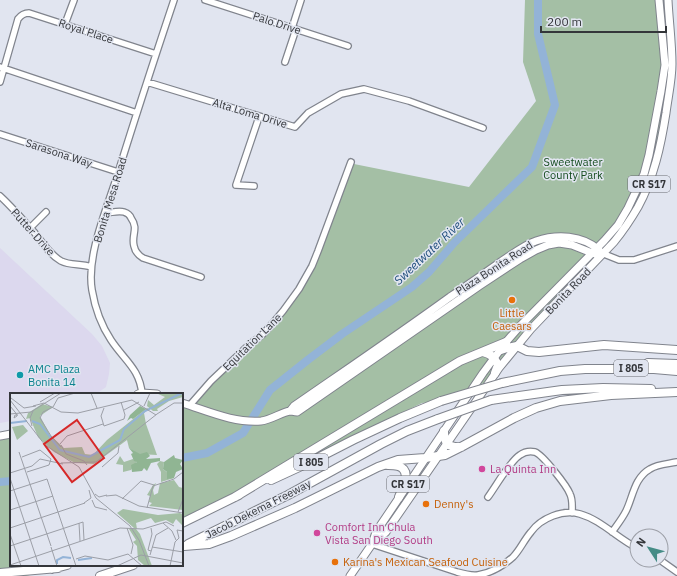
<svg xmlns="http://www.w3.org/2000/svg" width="677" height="576" font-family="'IBM Plex Sans',sans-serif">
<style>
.commercial{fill:#dcd8ee}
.green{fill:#a4bfa5}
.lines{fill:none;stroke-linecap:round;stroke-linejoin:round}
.river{stroke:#93b3d7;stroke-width:8}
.minor-casing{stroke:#80848d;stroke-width:8}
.major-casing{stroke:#80848d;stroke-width:9}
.highway-casing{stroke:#80848d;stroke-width:10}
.minor{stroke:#fff;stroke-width:5.5}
.major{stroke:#fff;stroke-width:7}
.highway{stroke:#fff;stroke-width:8}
.highway-bridge-casing{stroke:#80848d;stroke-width:10;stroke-linecap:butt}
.highway-bridge{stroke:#fff;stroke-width:8}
.food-dot{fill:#e8710a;stroke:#e1e5f0;stroke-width:1.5}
.culture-dot{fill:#0f9aa8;stroke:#e1e5f0;stroke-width:1.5}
.hotel-dot{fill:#d1479c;stroke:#e1e5f0;stroke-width:1.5}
.labels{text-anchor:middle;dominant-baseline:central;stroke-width:3;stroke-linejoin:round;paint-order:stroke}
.shield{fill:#e1e5f0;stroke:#686a71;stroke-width:1}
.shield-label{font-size:10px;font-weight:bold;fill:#34363a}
.street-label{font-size:11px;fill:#34363a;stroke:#e1e5f0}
.park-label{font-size:11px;fill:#144b1e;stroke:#e1e5f0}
.food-label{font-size:11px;fill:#c56008;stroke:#e1e5f0;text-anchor:start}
.culture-label{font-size:11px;fill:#0d838f;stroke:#e1e5f0;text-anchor:start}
.hotel-label{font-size:11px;fill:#b23c85;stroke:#e1e5f0;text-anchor:start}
.water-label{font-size:12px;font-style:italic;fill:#204e7c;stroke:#e1e5f0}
.inset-river{fill:none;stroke:#93b3d7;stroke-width:2}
.inset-road{fill:none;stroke:#9c9fa7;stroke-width:1}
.view{fill:#d62828;fill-opacity:0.15;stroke:#d62828;stroke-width:2}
.inset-edge{fill:none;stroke:#34363a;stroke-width:2}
</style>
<rect width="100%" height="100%" fill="#e1e5f0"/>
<path class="commercial" d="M0 248 92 334 102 346 110 363 109 374 106 387 96 394H11V421L0 423Z"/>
<path class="green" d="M525 0H665L669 50 668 76 666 93 654 156 647 179 641 193 627 217 609 243 484 383 468 389 441 401 422 403 352 437 182 523V402L192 406 211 381 252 343 300 289 354 164 469 187 536 101 523 62Z
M11 434V565H67L26 576H0V436Z"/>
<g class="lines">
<path class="river" d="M182 458 207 453 243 433 270 390 309 359 342 334 412 287 429 272 454 243 532 167 555 105 538 34V0
M0 482 11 481"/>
<g class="minor-casing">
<path id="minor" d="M205 0 348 46
M65 24 74 0
M292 28 301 0
M285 62 296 29
M0 67 137 113
M0 82 18 19C21 15 24 13 29 13L156 54
M147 82 295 127 308 113 341 94 364 89 409 101 483 128
M0 134 118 172
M254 186 236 185 259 117
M0 196C12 207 23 220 34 232 42 242 50 255 61 261 71 266 81 263 91 267
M105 213C111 213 118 210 124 212 127 213 130 215 131 218 139 229 131 235 134 246 135 251 138 255 143 258L201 277
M30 228 46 212
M604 254 619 260H634L677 246
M142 394C140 369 124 360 111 340 101 325 95 308 92 290 86 255 108 206 118 173 136 115 155 57 174 0
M190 405 211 381 250 344 262 335 272 324 283 311 299 289 312 266 318 251 351 162
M488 497C496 486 510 461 520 455 524 452 530 451 535 452 543 455 567 486 570 494 573 500 572 507 572 513
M612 532C617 525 622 519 626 511 633 497 634 478 650 469 658 464 668 464 677 462
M372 544 457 572C464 574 471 576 478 575 491 573 504 565 513 557 520 550 524 540 531 532 541 518 563 509 580 514 601 520 617 538 637 548
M660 560 677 572"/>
</g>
<g class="major-casing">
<path id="major" d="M138 394 142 393 157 394
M182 403C208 411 233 423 261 421 271 420 282 412 290 411 292 411 294 412 297 412L479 286 520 259 536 250 548 245 559 243 572 245 592 253 595 254
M290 411 294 406C346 370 399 334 450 297 468 285 485 273 502 261 513 254 524 245 536 241 557 234 582 235 599 250
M0 436 11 434
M372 544 376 532 483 373 506 342 520 326 604 241 618 225 628 208 644 174 649 155 661 91 665 65 659 0
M350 576 372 544 386 532 499 368 531 329 614 242C623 231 631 219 638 207 654 178 661 145 666 113 668 97 672 80 672 64 672 43 669 21 668 0"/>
</g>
<g class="highway-casing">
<path id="highway" d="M501 350 507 348 517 346 527 351 539 352 604 345 677 350
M483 352C491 354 494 357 498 365L495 373
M648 363 677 364
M502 383 560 371 585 369H654L677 371
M491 400 562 390 603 388 651 389
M444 431C444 443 448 448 461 447
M388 465C391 465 395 465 398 466 413 470 402 489 399 497
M271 480 310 462 353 440 400 418 441 401
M235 497 460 361 506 342
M182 523 239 495
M188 544 288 495 381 444 407 431 438 419
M184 546 209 544 231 536 295 508 378 467 398 460 425 458 445 455 461 447 514 418 536 408 560 401 611 395 677 392
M52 569 67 565
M0 573 58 568
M100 576 133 565"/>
</g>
<use href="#minor" class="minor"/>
<use href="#major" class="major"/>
<use href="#highway" class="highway"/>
<g class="highway-bridge-casing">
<path id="highway-bridge" d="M441 401 502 383
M438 419 491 400"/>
</g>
<use href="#highway-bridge" class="highway-bridge"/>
</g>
<g class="food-dot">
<circle cx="512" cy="300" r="4"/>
<circle cx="426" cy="504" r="4"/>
<circle cx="335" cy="562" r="4"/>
</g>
<circle class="culture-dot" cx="20" cy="375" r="4"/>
<g class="hotel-dot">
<circle cx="482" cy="469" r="4"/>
<circle cx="317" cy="533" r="4"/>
</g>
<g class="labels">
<g class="shield">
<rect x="628" y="176" width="42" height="16" rx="3"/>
<rect x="614" y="360" width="34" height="16" rx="3"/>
<rect x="294" y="454" width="34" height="16" rx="3"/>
<rect x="387" y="476" width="42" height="16" rx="3"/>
</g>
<g class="shield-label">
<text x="649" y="184">CR S17</text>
<text x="631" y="368">I 805</text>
<text x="311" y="462">I 805</text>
<text x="408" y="484">CR S17</text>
</g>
<g class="street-label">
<text transform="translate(277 23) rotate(18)">Palo Drive</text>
<text transform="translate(86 31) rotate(18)">Royal Place</text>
<text transform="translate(250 113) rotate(17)">Alta Loma Drive</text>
<text transform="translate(59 153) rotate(18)">Sarasona Way</text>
<text transform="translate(110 200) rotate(-73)">Bonita Mesa Road</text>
<text transform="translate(33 232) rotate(48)">Putter Drive</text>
<text transform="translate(494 268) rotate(-33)">Plaza Bonita Road</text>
<text transform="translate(568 291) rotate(-46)">Bonita Road</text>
<text transform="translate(252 342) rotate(-44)">Equitation Lane</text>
<text transform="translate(258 509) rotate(-27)">Jacob Dekema Freeway</text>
</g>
<g class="park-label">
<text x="573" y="162">Sweetwater<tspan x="573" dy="13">County Park</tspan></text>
</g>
<g class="food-label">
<text x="512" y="313" text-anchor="middle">Little<tspan x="512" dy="13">Caesars</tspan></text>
<text x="434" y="504">Denny's</text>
<text x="343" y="562">Karina's Mexican Seafood Cuisine</text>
</g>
<g class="culture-label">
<text x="28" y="369">AMC Plaza<tspan x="28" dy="13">Bonita 14</tspan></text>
</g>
<g class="hotel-label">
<text x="490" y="469">La Quinta Inn</text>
<text x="325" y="527">Comfort Inn Chula<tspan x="325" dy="13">Vista San Diego South</tspan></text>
</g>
<g class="water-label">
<text transform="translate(429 251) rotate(-43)">Sweetwater River</text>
</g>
</g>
<g transform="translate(10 393)">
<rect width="173" height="173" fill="#e1e5f0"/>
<path d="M146 0H173V4L159 8 147 16 148 18H143L137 13 138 7 144 12 155 4ZM32 11 43 14 30 23 40 42 54 55 72 54 75 61 83 62 97 47 137 15 139 16 134 20 136 31 147 62 128 61 119 55 117 47 84 71 65 70 44 59 28 44 20 25 16 26 18 20ZM13 32 18 38 7 47 2 34ZM110 63 114 69 123 66 127 68 121 77 113 79V72L106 71ZM150 68 154 69 153 76 164 85 151 89V79L147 71ZM164 87 169 94 173 95V117L139 113 142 110 139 109 140 103 137 102 143 92 146 90 143 97 144 102 148 100 150 90ZM113 116 148 122 170 120 173 122V133L166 126 163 131 156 127 145 130 141 125 126 130 127 136 124 135 107 120ZM119 136H126L130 141 142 173H135L128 167 127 153 123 149 126 147Z" fill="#a4bfa5"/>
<path d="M130 13 136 16 123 26 121 25 117 28 120 22ZM119 55 130 61 137 59 140 63 136 66 150 65V68L141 70 137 78 134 75 132 78 122 79 121 72 127 69 124 68 121 61 123 60ZM164 62 165 65 173 67 170 71 173 76 166 79 164 85 157 86V79L153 76 154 69Z" fill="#90b593"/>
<path class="inset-river" d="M22 28 30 31 50 57 79 64 110 47 114 36 135 18 172 0M0 30 17 28M68 167 82 165M47 171V167L53 164 61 165"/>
<path class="inset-road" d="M81 0 87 15M1 5 14 15 26 13M0 7 35 52 69 74 86 105 120 133 129 147 139 173M30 9 45 0M0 13 5 19 7 22V23L4 25 5 22H8M23 13 34 10 51 19 68 20 122 7 146 22M134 13 140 0M43 14 48 5 65 0M43 14 33 19 30 25 41 43 51 54M94 15 91 23 94 33 114 26 115 22 111 9M114 17 129 9M0 21 21 19 51 0M22 33 20 25 23 18M50 51 57 43 93 31M51 52 56 61 74 68 77 72M9 59 41 153M12 64 30 57 41 66 39 72 17 79M51 70 86 69 147 21 164 10H173M92 74 108 60 109 53M0 80 22 73 30 66 53 71M0 85 29 173M0 98 37 86 66 173M85 101 89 104 97 102M96 103 106 102 129 113 173 120M112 106 131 88 144 92M82 107 85 114 97 117M74 110 81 105 79 97M137 115 143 93 164 86 173 79M0 117 43 103M168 119 173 106M69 130 70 148M153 130 162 138 166 147M0 135 75 110M117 135 123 152 121 161M141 135 142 141 138 157 141 158M0 141 11 173M0 153 73 129 74 147M41 154 47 173M142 154 173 159M140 162 146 142 158 135M66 166 75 163 98 167 118 161 132 173M0 172 110 135 133 136 156 129 164 133M107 173 131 162 173 170M160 173 165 149 169 145 167 137 173 138"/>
<path class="view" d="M67 27 94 65 62 89 34 51Z"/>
<rect width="173" height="173" class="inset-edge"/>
</g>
<g transform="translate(649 548) rotate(306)"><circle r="19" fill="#e1e5f0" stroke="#9c9fa7"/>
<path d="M0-3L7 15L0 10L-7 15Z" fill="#458c86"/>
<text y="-6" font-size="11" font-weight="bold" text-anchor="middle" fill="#34363a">N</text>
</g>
<path d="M541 26v6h125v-6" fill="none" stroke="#34363a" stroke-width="2"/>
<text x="547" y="26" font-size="12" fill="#34363a" stroke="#e1e5f0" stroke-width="3" paint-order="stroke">200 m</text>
</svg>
